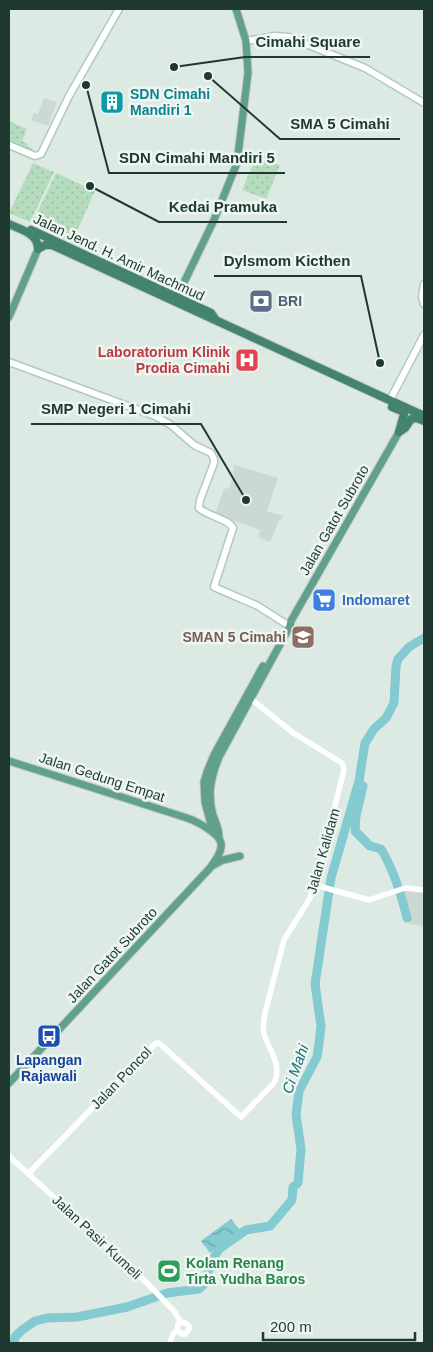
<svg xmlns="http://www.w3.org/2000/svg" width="433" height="1352" font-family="Helvetica,sans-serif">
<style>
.built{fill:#cbd9d2}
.grass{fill:url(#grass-dots)}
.water{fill:url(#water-waves)}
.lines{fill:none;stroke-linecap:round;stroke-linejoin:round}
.river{stroke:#83cad1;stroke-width:9}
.secondary-casing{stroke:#b0cabf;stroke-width:9}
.primary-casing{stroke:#bcc4c1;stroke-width:9}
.trunk-casing{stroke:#bcc4c1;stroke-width:10}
.tertiary{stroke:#fff;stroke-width:5.5}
.secondary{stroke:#fff;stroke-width:6}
.primary{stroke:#60a08c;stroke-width:7}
.trunk{stroke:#458371;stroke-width:8}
.labels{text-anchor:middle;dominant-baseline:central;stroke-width:5;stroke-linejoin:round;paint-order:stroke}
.culture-label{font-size:14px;font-weight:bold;fill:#0d838f;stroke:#edf6f1;text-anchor:start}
.street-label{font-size:14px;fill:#1f3930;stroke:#edf6f1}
.service-label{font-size:14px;font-weight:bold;fill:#4e5e75;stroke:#edf6f1;text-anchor:start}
.health-label{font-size:14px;font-weight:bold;fill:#be3a42;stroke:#edf6f1;text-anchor:end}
.shop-label{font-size:14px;font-weight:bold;fill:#366cbe;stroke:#edf6f1;text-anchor:start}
.education-label{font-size:14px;font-weight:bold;fill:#785e54;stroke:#edf6f1;text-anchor:end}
.transit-label{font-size:14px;font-weight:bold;fill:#164399;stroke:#edf6f1}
.leisure-label{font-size:14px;font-weight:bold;fill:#27864d;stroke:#edf6f1;text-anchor:start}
.water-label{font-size:15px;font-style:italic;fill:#186c75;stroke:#edf6f1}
.leader{fill:none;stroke:#1f3930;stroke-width:2}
.callout-dot{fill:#1f3930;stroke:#edf6f1;stroke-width:2}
.callout-label{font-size:15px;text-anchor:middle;font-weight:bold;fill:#1f3930;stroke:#edf6f1;stroke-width:5;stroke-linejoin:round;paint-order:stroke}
</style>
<defs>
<pattern id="grass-dots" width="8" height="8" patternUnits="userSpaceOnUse" patternTransform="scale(1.25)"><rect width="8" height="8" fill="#b5dcbd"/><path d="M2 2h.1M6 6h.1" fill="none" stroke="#9bbea3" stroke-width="1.8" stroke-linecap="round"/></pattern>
<pattern id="water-waves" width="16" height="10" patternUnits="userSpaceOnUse" patternTransform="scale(1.25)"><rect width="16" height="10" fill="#83cad1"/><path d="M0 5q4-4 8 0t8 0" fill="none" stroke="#6ba5aa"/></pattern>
</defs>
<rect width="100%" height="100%" fill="#ddeae3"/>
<path class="built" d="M44 98 57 102 48 126 31 120 34 113 38 114Z
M234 465 278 478 267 511 283 516 278 523 270 542 258 537 260 530 215 514 224 489 229 488 233 477Z
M401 890 424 891V926L409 924Z"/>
<path class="grass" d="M9 121 27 129 22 141 28 144 27 146 33 149 32 151 9 140Z
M255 160 280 165 266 199 242 190Z
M33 163 54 172 30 222 9 213Z
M56 173 95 191 72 242 32 224Z"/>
<path class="water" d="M231 1219 240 1230 210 1253 201 1241Z"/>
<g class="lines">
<path class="river" d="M363 786 356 816 355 831 370 846 381 849C394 870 401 894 407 918
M14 1343 15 1337 22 1330 35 1321 47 1318 77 1317 127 1307 167 1293 199 1289 204 1284 212 1261 219 1249 246 1230 270 1226 292 1200 293 1187 298 1183 301 1149 296 1115 299 1091 317 1057 319 1044 321 1026 315 984 331 878 359 781 365 743 374 729 386 718 394 703 396 666 398 659 409 647 424 638"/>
<g class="secondary-casing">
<path id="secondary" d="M246 41 275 36 289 37 365 68 424 103
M9 145 35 156 41 154 69 96 119 9
M424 284 422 297 424 304
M9 362 155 416 171 425 194 445 211 453 214 459V463L200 500 199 508C207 516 229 519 233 528L214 587 258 606 286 624
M390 400 424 335"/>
</g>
<g class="primary-casing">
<path id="primary" d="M177 297 214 220 237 163 248 73 246 41 236 9
M9 317 38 249
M9 761 187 818C196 821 219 833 221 843 223 851 215 861 210 868L9 1083
M213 832 205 802 204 782 207 772 214 755 263 666
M219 837C219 829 216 823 213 815 207 794 211 777 219 757L290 626 291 621 399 432
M212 866 223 860 240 856"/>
</g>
<g class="trunk-casing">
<path id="trunk" d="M9 224C21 230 38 233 38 249L45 245H52L424 416
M31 230 211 313 216 320
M392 407 402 411 404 414 399 432
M399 432 405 428 411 419 417 418 424 421"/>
</g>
<path class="tertiary" d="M315 885 369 900 405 888 424 890
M9 1156 148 1284 175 1312 181 1323
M28 1174 156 1043H159L241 1117 273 1084C284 1067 269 1050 264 1034 262 1027 264 1020 265 1013L284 940 310 898 315 885 344 770 342 763 292 732 250 698
M170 1343 173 1334 177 1330 178 1324 184 1322 189 1326V1329L185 1334H182L177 1330"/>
<use href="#secondary" class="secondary"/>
<use href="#primary" class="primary"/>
<use href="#trunk" class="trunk"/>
</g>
<defs>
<g id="building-square" transform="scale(1.25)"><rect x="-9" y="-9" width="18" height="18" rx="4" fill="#0f9aa8" stroke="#edf6f1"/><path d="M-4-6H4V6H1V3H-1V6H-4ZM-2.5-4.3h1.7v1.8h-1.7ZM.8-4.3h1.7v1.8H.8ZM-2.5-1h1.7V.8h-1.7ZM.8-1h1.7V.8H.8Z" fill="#fff"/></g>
<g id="bank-square" transform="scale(1.25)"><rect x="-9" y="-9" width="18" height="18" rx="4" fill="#5c6f8a" stroke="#edf6f1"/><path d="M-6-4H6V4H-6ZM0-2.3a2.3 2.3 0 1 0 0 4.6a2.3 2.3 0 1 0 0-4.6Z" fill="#fff"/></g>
<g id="hospital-square" transform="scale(1.25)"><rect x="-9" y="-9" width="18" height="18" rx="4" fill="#e0444e" stroke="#edf6f1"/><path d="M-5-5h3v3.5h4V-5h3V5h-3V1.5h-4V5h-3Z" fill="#fff"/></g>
<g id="supermarket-square" transform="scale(1.25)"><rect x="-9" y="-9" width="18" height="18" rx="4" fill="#3f7fe0" stroke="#edf6f1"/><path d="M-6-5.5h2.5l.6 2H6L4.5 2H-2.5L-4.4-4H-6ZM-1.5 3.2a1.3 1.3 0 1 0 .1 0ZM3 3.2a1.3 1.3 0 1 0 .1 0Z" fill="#fff"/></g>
<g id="school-square" transform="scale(1.25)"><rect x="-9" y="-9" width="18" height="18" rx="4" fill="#8d6e63" stroke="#edf6f1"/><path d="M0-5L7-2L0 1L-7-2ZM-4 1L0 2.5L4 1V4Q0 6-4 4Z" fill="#fff"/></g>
<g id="bus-square" transform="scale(1.25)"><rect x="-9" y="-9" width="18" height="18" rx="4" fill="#1a4fb4" stroke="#edf6f1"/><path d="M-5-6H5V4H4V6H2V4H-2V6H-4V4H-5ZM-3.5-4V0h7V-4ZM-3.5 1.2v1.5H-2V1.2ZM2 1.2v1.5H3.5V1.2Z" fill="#fff"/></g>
<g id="stadium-square" transform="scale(1.25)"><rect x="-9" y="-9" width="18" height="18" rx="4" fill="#2e9e5b" stroke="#edf6f1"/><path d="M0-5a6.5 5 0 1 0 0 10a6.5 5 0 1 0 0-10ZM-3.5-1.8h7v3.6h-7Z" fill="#fff"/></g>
</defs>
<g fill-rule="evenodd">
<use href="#building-square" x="112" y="102"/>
<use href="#bank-square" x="261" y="301"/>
<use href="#hospital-square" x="247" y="360"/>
<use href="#supermarket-square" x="324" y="600"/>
<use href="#school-square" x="303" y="637"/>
<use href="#bus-square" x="49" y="1036"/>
<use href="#stadium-square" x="169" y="1271"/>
</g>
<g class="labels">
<g class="culture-label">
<text x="130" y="94">SDN Cimahi<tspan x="130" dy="16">Mandiri 1</tspan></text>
</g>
<g class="street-label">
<text transform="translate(119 257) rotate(25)">Jalan Jend. H. Amir Machmud</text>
<text transform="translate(334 520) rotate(-60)">Jalan Gatot Subroto</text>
<text transform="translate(102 777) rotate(18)">Jalan Gedung Empat</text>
<text transform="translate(323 851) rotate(-74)">Jalan Kalidam</text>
<text transform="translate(112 955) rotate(-47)">Jalan Gatot Subroto</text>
<text transform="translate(121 1078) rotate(-46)">Jalan Poncol</text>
<text transform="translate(97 1237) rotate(43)">Jalan Pasir Kumeli</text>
</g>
<g class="service-label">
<text x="278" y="301">BRI</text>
</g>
<g class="health-label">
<text x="230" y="352">Laboratorium Klinik<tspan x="230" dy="16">Prodia Cimahi</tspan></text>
</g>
<g class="shop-label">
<text x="342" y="600">Indomaret</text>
</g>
<g class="education-label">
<text x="286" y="637">SMAN 5 Cimahi</text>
</g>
<g class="transit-label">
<text x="49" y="1060">Lapangan<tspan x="49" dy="16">Rajawali</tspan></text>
</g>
<g class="leisure-label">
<text x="186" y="1263">Kolam Renang<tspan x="186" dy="16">Tirta Yudha Baros</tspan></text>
</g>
<g class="water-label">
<text transform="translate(295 1069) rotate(-70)">Ci Mahi</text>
</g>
</g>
<path class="leader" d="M174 67L245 57H370M208 76L280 139H400M86 85L109 173H285M90 186L159 222H287M380 363L361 276H214M246 500L201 424H31"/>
<g class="callout-dot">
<circle cx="174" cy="67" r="5"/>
<circle cx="208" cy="76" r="5"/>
<circle cx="86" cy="85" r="5"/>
<circle cx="90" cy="186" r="5"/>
<circle cx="380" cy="363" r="5"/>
<circle cx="246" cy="500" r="5"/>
</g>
<g class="callout-label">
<text x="308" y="47">Cimahi Square</text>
<text x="340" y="129">SMA 5 Cimahi</text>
<text x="197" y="163">SDN Cimahi Mandiri 5</text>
<text x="223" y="212">Kedai Pramuka</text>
<text x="287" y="266">Dylsmom Kicthen</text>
<text x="116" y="414">SMP Negeri 1 Cimahi</text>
</g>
<rect width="433" height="1352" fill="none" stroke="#1f3930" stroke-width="20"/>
<path d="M263 1332v8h152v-8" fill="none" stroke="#1f3930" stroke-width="2.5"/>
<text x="270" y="1332" font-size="15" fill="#1f3930" stroke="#edf6f1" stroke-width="4" paint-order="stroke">200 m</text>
</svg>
